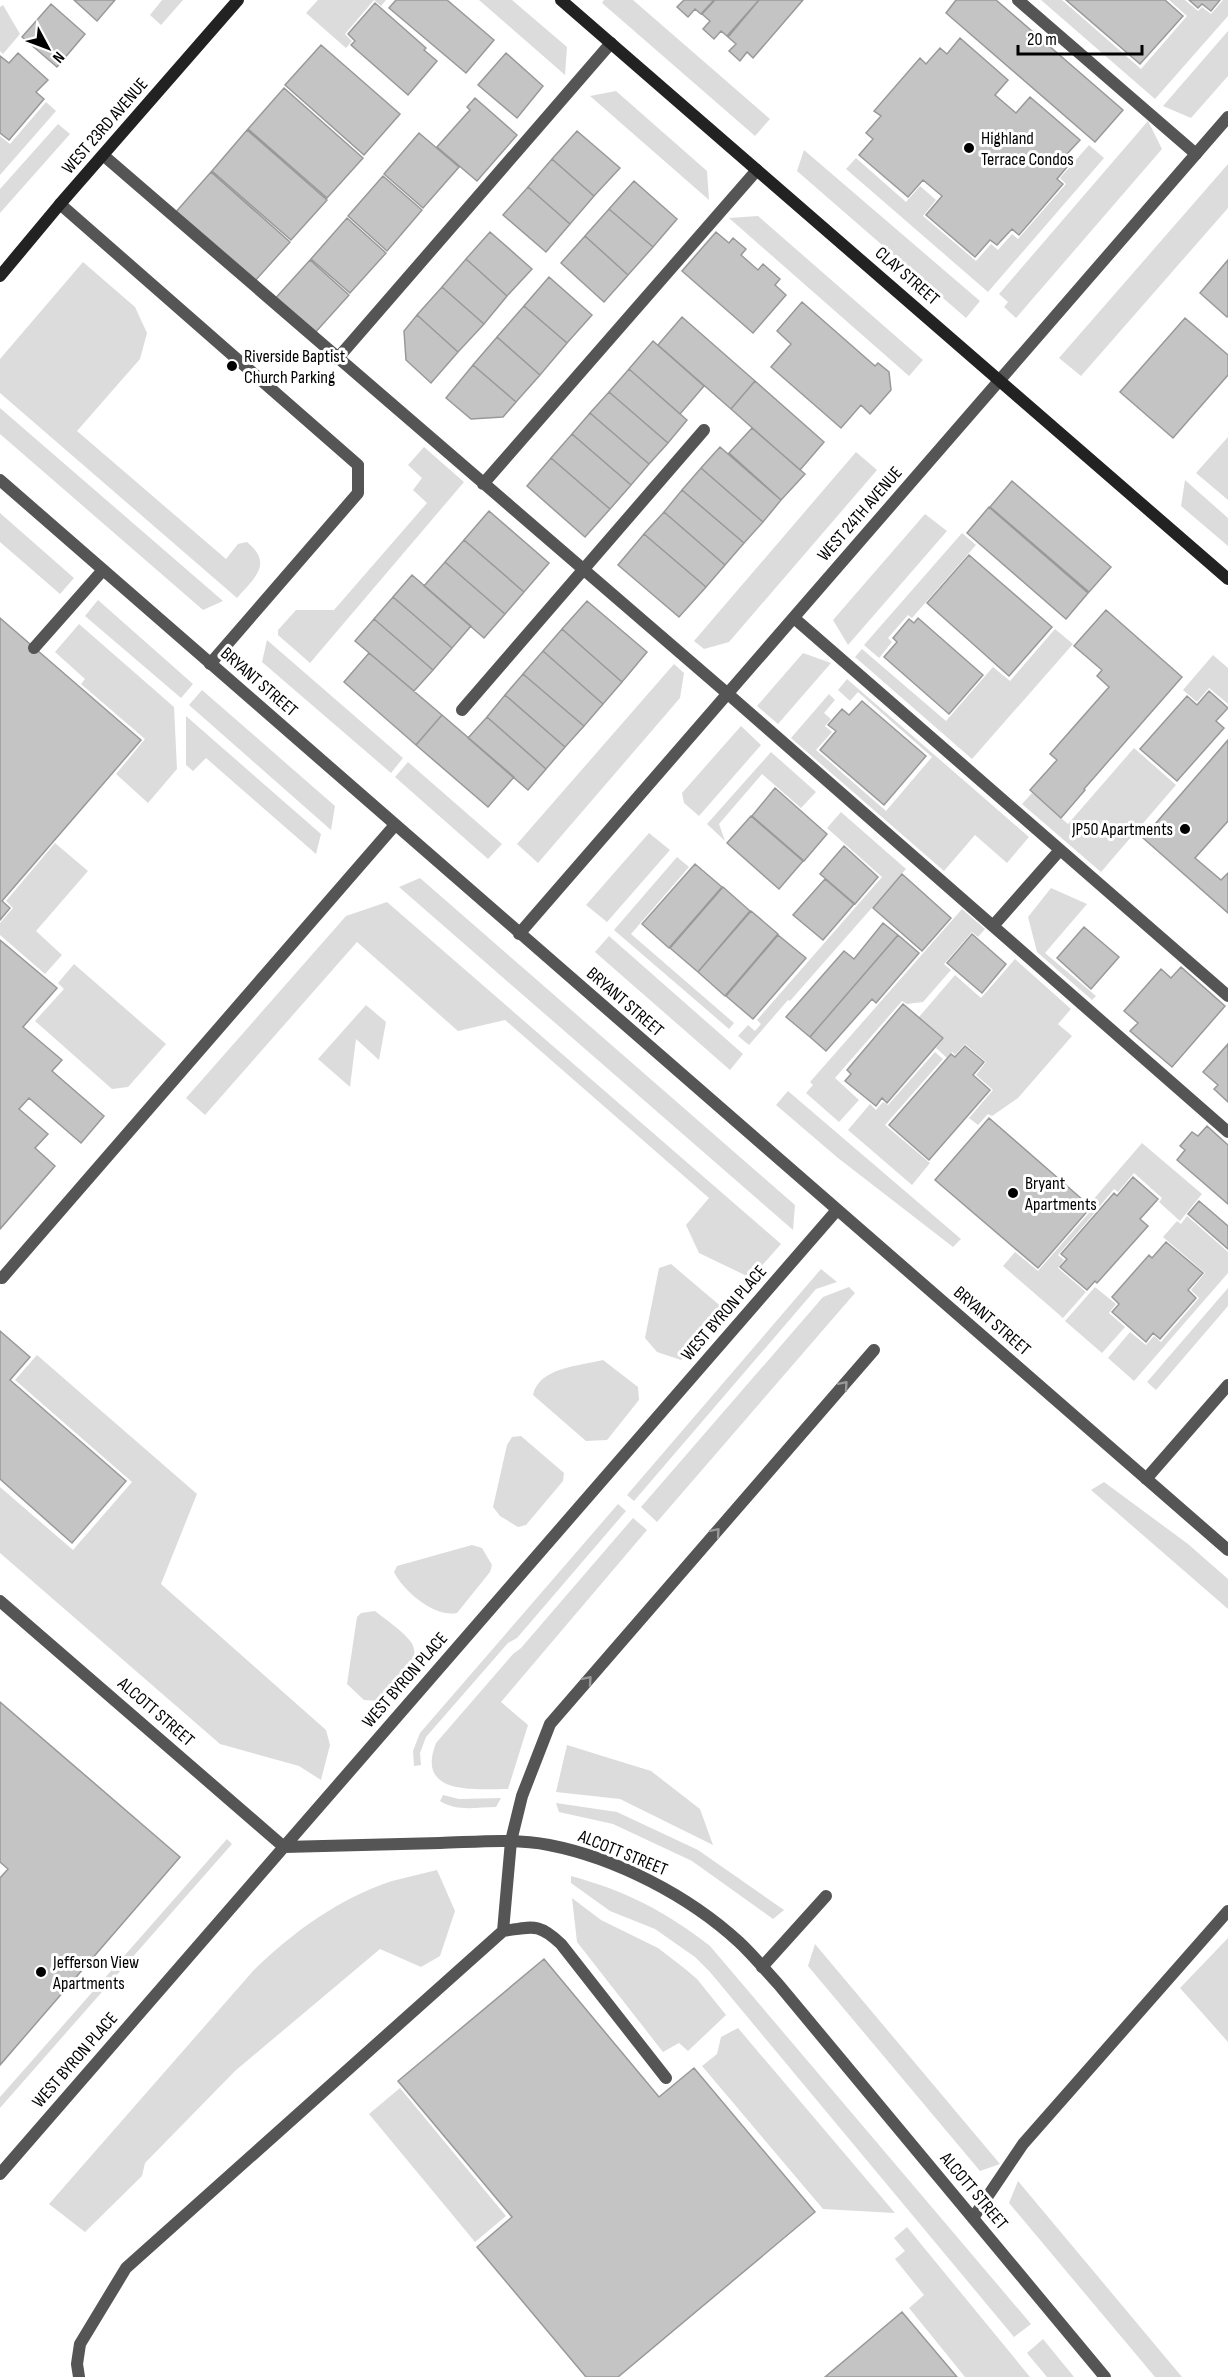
<svg xmlns="http://www.w3.org/2000/svg" width="1228" height="2377" font-family="'Sofia Sans Condensed',sans-serif">
<style>
.green{fill:#dcdcdc}
.building{fill:#c4c4c4;stroke:#999;stroke-width:1.5}
.lines{fill:none;stroke-linecap:round;stroke-linejoin:round}
.lane{stroke:#555;stroke-width:12}
.street{stroke:#555;stroke-width:12}
.secondary{stroke:#222;stroke-width:12}
.oneway{stroke:#999}
.poi-dot{fill:#000;stroke:#fff;stroke-width:2}
.labels{text-anchor:middle;dominant-baseline:central;stroke-width:6;stroke-linejoin:round;paint-order:stroke}
.street-label{font-size:18px;fill:#000;stroke:#fff}
.poi-label{font-size:18px;fill:#000;stroke:#fff;text-anchor:start}
</style>
<rect width="100%" height="100%" fill="#fff"/>
<path class="green" d="M162 0H183L161 25 150 15Z
M318 0H386L381 6 374 0 345 34 352 41 346 48 306 13Z
M479 0H512L567 47 565 75Z
M604 0H633L770 119 755 136 602 3Z
M1041 0H1062L1141 69 1187 16 1169 0H1185L1198 11 1202 7 1211 14 1223 0H1228V16L1155 99Z
M3 5 20 34 3 54 0 51V7Z
M1228 31V76L1191 118 1163 106Z
M616 91 707 171 709 200 590 96Z
M46 102 56 111 0 175V136L10 144Z
M1148 121 1162 149 1016 318 1004 307 1008 302 999 294Z
M58 124 70 134 0 213V189Z
M1089 145 1104 158 988 292 846 169 856 158 906 202 920 186 936 200 923 216 976 261 991 244 998 250 1012 234 1018 239 1066 184 1060 178Z
M804 150 980 301 966 318 797 171Z
M1228 164V208L1081 376 1059 358Z
M758 216 923 360 909 376 729 218Z
M83 262 135 307 147 333 140 359 77 431 226 559 238 544 247 542C274 564 254 578 237 598L0 393V359Z
M0 408 223 601 203 610 0 434Z
M1228 437V500L1196 473Z
M424 447 464 482 310 663 278 635V630L296 610H334L427 503 413 490 422 478 408 465Z
M856 452 877 470 729 642 704 649 694 641Z
M1185 480 1228 518V546L1181 506Z
M0 513 74 578 60 594 0 542Z
M925 514 947 531 848 645 833 620Z
M962 533 976 545 912 618 908 615 888 638 892 642 879 658 864 645Z
M98 600 193 684 181 698 85 616Z
M79 624 174 707 177 769 148 803 116 774 145 739 81 684 85 679 55 652Z
M1055 629 1073 644 972 759 855 657 862 649 946 721 993 667 1010 681Z
M267 640 403 758 391 773 262 662Z
M803 653 831 663 778 724 757 706Z
M1213 655 1228 668V704L1209 688 1197 702 1183 690Z
M674 664 684 673 680 698 538 863 517 844Z
M847 679 1029 837 1007 863 975 835 944 871 791 738 829 694 835 700 824 713 831 719 825 726 832 732 816 750 886 811 932 757 858 692 850 701 838 690Z
M202 690 335 806 331 830 189 705Z
M186 716 321 834 316 854 206 758 193 771 186 765Z
M741 726 761 745 699 816 684 803 682 793Z
M1134 748 1176 785 1101 872 1022 804 1032 793 1068 824Z
M771 752 816 792 801 808 762 774 719 824 725 841 707 824Z
M408 762 502 844 488 859 395 777Z
M841 812 906 869 790 1001 788 1000 749 1045 738 1036 748 1025 755 1031 761 1024 757 1020 882 877 827 828Z
M649 833 670 850 607 922 586 905Z
M55 843 88 871 36 931 62 955 45 974 0 935V923L13 908 6 901Z
M677 857 689 867 631 934 734 1023 729 1029 614 930Z
M420 878 795 1205 793 1230 399 887Z
M1051 888 1087 904 1045 953 1096 996 1092 1000 1037 952 1028 917Z
M387 902 781 1244 751 1278 699 1253 686 1225 709 1198 505 1020 458 1031 357 942 205 1115 186 1098 346 916Z
M962 909 985 929 978 937 972 932 944 964 951 970 923 1002 907 1004 902 1001 835 1078 859 1100 839 1122 806 1093 813 1085 810 1082Z
M609 936 743 1054 730 1070 595 952Z
M1015 959 1071 1009 1058 1024 1072 1036 1018 1098 992 1116 988 1114 978 1125 969 1118 993 1090 976 1075 986 1062 965 1044 955 1055 952 1052 947 1058 936 1048 944 1038 919 1017 955 975 981 998Z
M74 964 166 1044 128 1087 112 1089 35 1021 64 989 58 983Z
M366 1005 386 1022 379 1060 356 1039 350 1087 318 1059Z
M935 1052 943 1059 885 1125 930 1163 912 1185 848 1130 870 1104 876 1110 883 1102 888 1105Z
M788 1091 961 1239 953 1247 838 1158 776 1105Z
M1142 1143 1202 1194 1180 1221 1159 1202 1162 1198 1134 1173 1118 1192 1114 1189 1099 1207 1092 1201Z
M1094 1207 1097 1210 1058 1255 1064 1260 1058 1268 1086 1292 1063 1318 1003 1266 1015 1252 1038 1271Z
M1187 1216 1228 1252V1273L1134 1381 1108 1358 1130 1332 1146 1345 1154 1336 1161 1342 1199 1298 1191 1290 1205 1273 1163 1237 1177 1221 1181 1224Z
M671 1264 724 1309 681 1360 657 1352 645 1338 659 1268Z
M821 1269 837 1282 816 1289 634 1501 627 1495Z
M849 1287 855 1293 657 1522 641 1507 823 1297Z
M1095 1287 1116 1304 1109 1313 1125 1327 1102 1353 1065 1321Z
M1228 1288V1306L1156 1390 1147 1382Z
M37 1355 197 1494 161 1584 326 1730 330 1745 321 1780 299 1766 220 1744 0 1553V1487L73 1550 132 1482 15 1380Z
M603 1360 638 1387 639 1400 607 1440 586 1441 533 1395C539 1367 580 1366 603 1360Z
M521 1436 564 1473 563 1481 526 1525 518 1527 500 1516 493 1507 507 1445 512 1437Z
M1104 1482 1188 1544 1228 1579V1609L1091 1490Z
M618 1504 626 1511 517 1638 508 1643 426 1737 420 1753 421 1765 414 1766 413 1751 420 1733Z
M633 1518 647 1530 501 1702 528 1725 508 1789C476 1789 415 1796 436 1743L513 1654 521 1648Z
M472 1545 482 1548 492 1565 490 1572 457 1613C435 1618 403 1591 394 1572L397 1566Z
M375 1611C386 1620 403 1631 411 1642 425 1663 393 1687 380 1701L364 1700 347 1684 357 1617 361 1613Z
M567 1745 651 1771 700 1809 713 1845 620 1799 556 1792Z
M443 1795 459 1799 501 1798 496 1807C477 1807 457 1812 440 1801Z
M556 1803 617 1812 698 1850 784 1910 773 1919 692 1861 613 1824 559 1812Z
M227 1839 232 1844 0 2108V2097Z
M437 1870 455 1911 440 1956 421 1967 380 1949 235 2071 145 2163 142 2176 85 2232 49 2204 253 1971C293 1932 338 1899 392 1881 407 1877 422 1874 437 1870Z
M571 1876C626 1891 665 1911 710 1946L1031 2324 1014 2337 710 1972 695 1957 655 1929 610 1911 571 1883Z
M572 1898 601 1920 658 1948 684 1968 697 1979 726 2015 688 2051 679 2043 663 2052 577 1942Z
M1228 1938V2042L1180 1988Z
M815 1944 1000 2164 980 2171 808 1966Z
M738 2028 895 2213 823 2209 702 2066 717 2054 721 2037Z
M400 2088 506 2216 475 2242 369 2114Z
M1018 2181 1182 2377H1155L1009 2203Z
M907 2227 1030 2377H965L909 2308 924 2295 895 2259 905 2251 894 2238Z
M1043 2339 1074 2377H1047L1027 2353Z"/>
<path class="building" d="M74 0H115L97 21Z
M396 0H447L494 40 466 73 389 8Z
M684 0H714L701 14 695 9 688 17 677 7Z
M715 0H759L727 36 721 31 714 39 703 29 710 21 702 14Z
M759 0H803L753 58 747 52 740 61 729 51 736 44 728 37Z
M956 0H996L1123 110 1095 142 946 13Z
M1066 0H1165L1183 16 1140 64Z
M1189 0H1220L1211 11 1202 4 1198 8Z
M375 3 426 48 424 50 437 61 408 95 351 45 355 41 348 34Z
M51 4 85 34 57 67 22 37Z
M960 38 1008 80 995 95 1016 113 1030 97 1080 140 1066 155 1072 161 1057 179 1063 184 1019 235 1012 229 997 245 990 240 975 257 926 215 942 196 923 180 908 197 859 155 873 139 866 133 881 116 874 111 920 58 926 64 940 48 947 54Z
M321 45 400 114 364 155 285 85Z
M18 53 48 80 36 92 44 99 9 140 0 133V56L9 63Z
M506 53 543 86 517 118 478 85Z
M284 88 363 158 327 198 248 129Z
M475 98 517 135 477 181 437 147 470 110 467 107Z
M247 130 327 200 291 240 212 171Z
M577 131 620 168 594 196 552 159Z
M419 133 459 167 423 208 384 174Z
M552 159 594 196 570 224 528 187Z
M211 172 290 242 254 282 175 213Z
M383 176 422 210 387 251 348 216Z
M634 181 677 219 653 247 609 209Z
M528 187 570 224 546 252 503 215Z
M609 209 653 247 628 275 585 236Z
M347 218 386 253 350 293 311 259Z
M490 232 532 269 507 296 466 259Z
M716 232 729 243 733 238 746 249 741 255 758 270 763 264 780 279 775 285 786 295 753 333 682 271Z
M585 236 628 275 604 302 561 263Z
M466 259 507 296 484 324 442 287Z
M310 260 349 295 313 335 273 301Z
M1228 260V316L1227 317 1200 293Z
M549 277 592 315 567 343 524 306Z
M442 287 484 324 458 352 417 315Z
M802 302 875 366 878 363 889 372 891 390 870 414 861 405 841 428 771 367 791 344 777 331Z
M524 306 567 343 540 375 497 337Z
M417 315 458 352 431 383 406 360 404 331Z
M682 317 755 381 731 409 658 345Z
M1185 318 1228 355V375L1173 438 1120 392Z
M497 337 540 375 516 402 473 365Z
M653 341 704 386 680 414 629 369Z
M473 365 516 402 503 417 471 419 446 398Z
M629 369 687 420 668 443 609 392Z
M755 381 824 442 800 470 731 409Z
M609 392 668 443 649 464 590 413Z
M590 413 649 464 631 485 572 434Z
M752 428 805 474 781 500 729 453Z
M572 434 631 485 610 509 551 458Z
M720 447 781 500 763 522 701 468Z
M551 458 610 509 585 537 527 486Z
M701 468 763 522 744 543 682 490Z
M1012 481 1111 567 1089 592 990 507Z
M682 490 744 543 725 565 664 512Z
M989 507 1088 593 1066 619 967 533Z
M489 511 549 563 524 592 464 540Z
M664 512 725 565 706 587 644 534Z
M644 534 706 587 679 617 618 565Z
M464 540 524 592 505 614 445 562Z
M969 555 1052 627 1009 676 927 603Z
M445 562 505 614 484 638 424 586Z
M412 575 471 626 452 648 393 597Z
M393 597 452 648 433 670 374 619Z
M587 601 647 652 622 682 562 629Z
M1106 610 1182 677 1084 789 1085 790 1061 818 1030 790 1057 760 1050 754 1109 687 1097 676 1102 670 1074 646Z
M0 618 141 740 2 901 10 908 0 920Z
M918 618 983 675 949 714 884 657 897 642 893 638 909 619 914 623Z
M374 619 433 670 414 691 355 641Z
M562 629 622 682 603 704 543 651Z
M543 651 603 704 584 726 523 674Z
M369 653 442 715 416 745 344 682Z
M523 674 584 726 565 747 505 695Z
M1209 691 1228 708 1216 721 1224 728 1177 781 1140 749 1187 696 1197 705Z
M505 695 565 747 546 769 487 717Z
M862 701 926 756 884 805 820 750 836 731 828 725 842 709 849 715Z
M442 715 514 777 488 807 416 745Z
M487 717 546 769 528 790 468 738Z
M1228 740V821L1195 858 1221 880 1228 873V913L1143 838Z
M775 788 827 834 804 861 752 816Z
M751 816 803 861 779 889 727 843Z
M844 846 878 877 855 904 820 874Z
M695 864 722 887 669 948 642 924Z
M902 874 951 918 922 951 873 908Z
M825 879 854 904 823 940 793 915Z
M723 887 750 911 698 972 670 948Z
M751 911 778 934 725 996 698 972Z
M883 923 898 935 810 1037 786 1017 844 951 854 959Z
M1084 927 1119 957 1091 989 1057 958Z
M972 934 1006 964 982 993 947 963Z
M778 935 806 958 753 1019 726 996Z
M898 935 919 953 876 1003 872 999 826 1051 810 1037Z
M0 940 57 988 23 1027 62 1060 52 1071 104 1116 81 1143 29 1098 19 1109 48 1134 35 1148 55 1166 0 1229Z
M1181 967 1225 1006 1172 1067 1130 1031 1138 1023 1124 1011 1161 969 1171 978Z
M903 1004 943 1038 887 1103 882 1098 876 1106 845 1081 851 1074 847 1070Z
M1228 1044V1102L1214 1089 1218 1085 1203 1072Z
M965 1046 984 1062 973 1075 990 1090 929 1160 889 1125 951 1054 955 1057Z
M989 1118 1091 1207 1038 1268 935 1180Z
M1207 1126 1228 1145V1204L1177 1160 1185 1150 1180 1146 1192 1132 1198 1136Z
M1133 1177 1158 1199 1140 1219 1148 1226 1097 1283 1095 1281 1087 1290 1060 1267 1067 1259 1061 1254 1114 1193 1117 1196Z
M1199 1201 1228 1226V1249L1188 1214Z
M1166 1242 1203 1273 1188 1290 1196 1298 1160 1339 1153 1333 1146 1342 1112 1312 1119 1304 1112 1297 1149 1255 1152 1258Z
M0 1331 30 1357 10 1380 126 1481 72 1543 0 1479Z
M0 1702 180 1857 0 2065V1878L8 1869 0 1862Z
M544 1959 659 2097 694 2068 815 2212 618 2377H586L477 2247 512 2217 398 2081Z
M902 2312 957 2377H825Z"/>
<g class="lines">
<path class="lane" d="M1018 0 1196 154
M103 155 728 694 1228 1132
M60 204 358 465V493L210 664
M337 359 611 43
M483 484 757 170
M794 618 1228 996
M34 648 103 570
M462 710 704 430
M993 926 1060 850
M2 1278 395 825
M503 1931 511 1841 522 1796 550 1724 874 1350
M762 1967 826 1896
M973 2218 1023 2144 1228 1911
M79 2377 77 2364 80 2344 126 2268 503 1931C532 1927 538 1922 561 1944L666 2078"/>
<path class="street" d="M0 480 1228 1550
M519 934 1228 117
M1146 1479 1228 1385
M0 1601 284 1847C336 1846 388 1844 440 1843 476 1842 513 1838 549 1845 616 1858 689 1896 739 1942 753 1955 766 1971 779 1985L1105 2377
M0 2174 837 1210"/>
<path class="secondary" d="M561 0 1228 579
M0 276 60 204 238 0"/>
</g>
<defs><path id="oneway-chevron" d="M-2-3.5L2.5 0L-2 3.5" fill="none" stroke-width="1.6" stroke-linecap="round" stroke-linejoin="round" transform="scale(1.5)"/></defs>
<g class="oneway">
<use href="#oneway-chevron" transform="translate(844 1385) rotate(-49)"/>
<use href="#oneway-chevron" transform="translate(716 1532) rotate(-49)"/>
<use href="#oneway-chevron" transform="translate(588 1680) rotate(-49)"/>
</g>
<g class="poi-dot">
<circle cx="969" cy="148" r="6"/>
<circle cx="232" cy="366" r="6"/>
<circle cx="1185" cy="829" r="6"/>
<circle cx="1013" cy="1193" r="6"/>
<circle cx="41" cy="1972" r="6"/>
</g>
<g class="labels">
<g class="street-label">
<text transform="translate(105 126) rotate(-49)">WEST 23RD AVENUE</text>
<text transform="translate(907 276) rotate(41)">CLAY STREET</text>
<text transform="translate(860 514) rotate(-49)">WEST 24TH AVENUE</text>
<text transform="translate(259 682) rotate(41)">BRYANT STREET</text>
<text transform="translate(625 1002) rotate(41)">BRYANT STREET</text>
<text transform="translate(724 1313) rotate(-49)">WEST BYRON PLACE</text>
<text transform="translate(992 1321) rotate(41)">BRYANT STREET</text>
<text transform="translate(405 1680) rotate(-49)">WEST BYRON PLACE</text>
<text transform="translate(156 1712) rotate(41)">ALCOTT STREET</text>
<text transform="translate(623 1853) rotate(22)">ALCOTT STREET</text>
<text transform="translate(75 2060) rotate(-49)">WEST BYRON PLACE</text>
<text transform="translate(974 2191) rotate(50)">ALCOTT STREET</text>
</g>
<g class="poi-label">
<text x="981" y="138">Highland<tspan x="981" dy="21">Terrace Condos</tspan></text>
<text x="244" y="356">Riverside Baptist<tspan x="244" dy="21">Church Parking</tspan></text>
<text x="1173" y="829" text-anchor="end">JP50 Apartments</text>
<text x="1025" y="1183">Bryant<tspan x="1025" dy="21">Apartments</tspan></text>
<text x="53" y="1962">Jefferson View<tspan x="53" dy="21">Apartments</tspan></text>
</g>
</g>
<g transform="translate(48 48) rotate(131)" stroke="#ffffff" stroke-width="4.5" paint-order="stroke">
<path d="M0-4.5L10 22L0 15L-10 22Z" fill="#000000"/>
<text y="-9" font-size="16" font-weight="bold" text-anchor="middle" fill="#000000">N</text>
</g>
<path d="M1018 45v9h124v-9" fill="none" stroke="#000000" stroke-width="3"/>
<text x="1027" y="45" font-size="18" fill="#000000" stroke="#ffffff" stroke-width="4.5" paint-order="stroke">20 m</text>
</svg>
